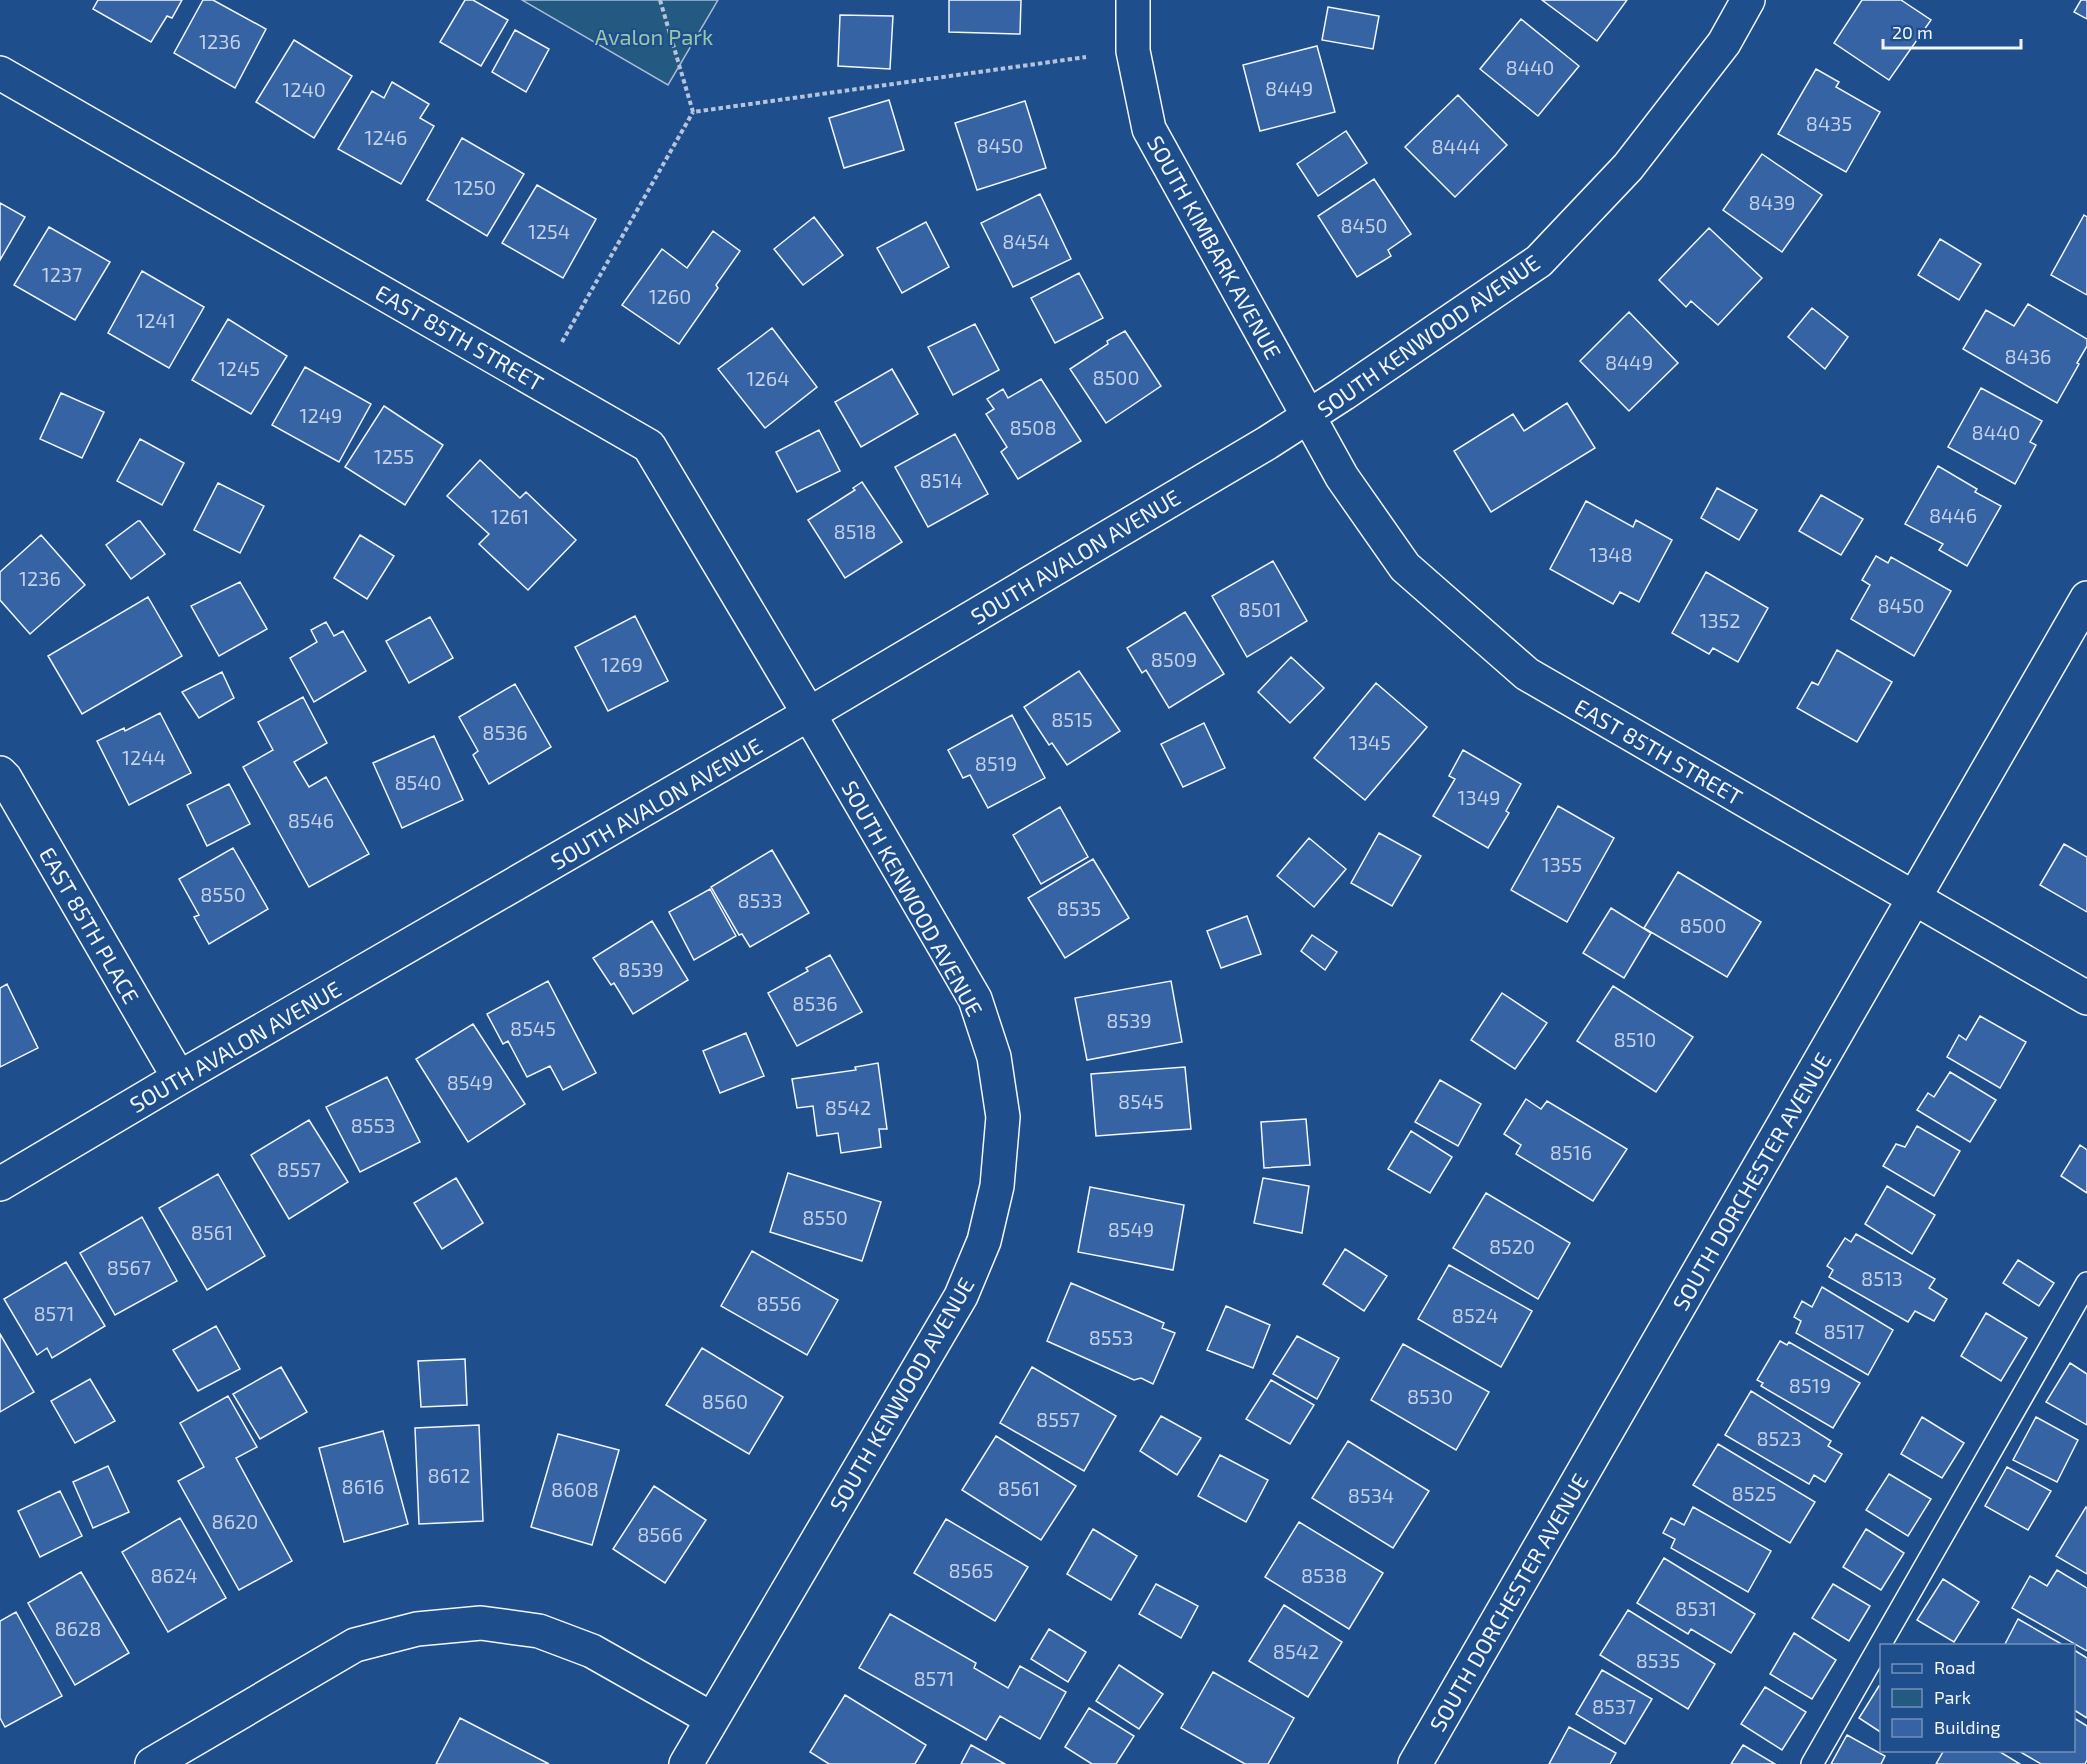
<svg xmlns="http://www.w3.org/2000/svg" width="2087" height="1764" font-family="'Exo 2',sans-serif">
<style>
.green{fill:#245a82;stroke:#a8bbd7;stroke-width:1.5}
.building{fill:#3563a3;stroke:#f2f6ff;stroke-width:1.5}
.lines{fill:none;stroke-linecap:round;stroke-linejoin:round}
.lane-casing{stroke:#f2f6ff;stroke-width:24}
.street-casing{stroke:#f2f6ff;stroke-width:36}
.path{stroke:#b3c4dc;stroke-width:4;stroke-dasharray:4.5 3;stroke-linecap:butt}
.lane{stroke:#1f4e8c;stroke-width:21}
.street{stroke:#1f4e8c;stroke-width:33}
.labels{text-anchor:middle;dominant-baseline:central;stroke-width:4.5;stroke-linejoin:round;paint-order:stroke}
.number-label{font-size:20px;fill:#c3d1e8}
.park-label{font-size:22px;fill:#97c8a6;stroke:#1f4e8c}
.street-label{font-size:22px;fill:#f2f6ff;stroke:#1f4e8c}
</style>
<rect width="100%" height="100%" fill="#1f4e8c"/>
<path class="green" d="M522 0H718L668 85Z"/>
<path class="building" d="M98 0H182L172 18 167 16 151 42 93 9Z
M203 0H213L266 29 235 88 174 53Z
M465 0H473L508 20 481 66 440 42Z
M949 0H1021L1020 34 949 32Z
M1542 0H1627L1597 41Z
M1862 0H1901L1931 20 1889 80 1834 43Z
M2081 0H2087V19L2074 12Z
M1328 7 1379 16 1373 49 1322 40Z
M840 15 893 16 890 69 838 66Z
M1521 19 1579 66 1538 116 1480 69Z
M515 30 549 49 526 92 492 72Z
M294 40 352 76 314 138 256 102Z
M1317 46 1335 112 1260 131 1243 65Z
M1816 69 1839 82 1836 87 1880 112 1846 172 1778 134Z
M392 82 429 104 420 118 434 126 401 184 338 149 372 91 384 98Z
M1458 95 1507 145 1455 197 1405 147Z
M889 100 904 150 844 168 829 118Z
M1025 101 1046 168 977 190 955 123Z
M1346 131 1367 163 1318 196 1297 164Z
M462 138 524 174 487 236 427 200Z
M1762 154 1822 195 1782 252 1723 210Z
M1374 179 1411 234 1388 250 1391 256 1357 277 1318 216Z
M537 185 596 219 563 278 502 243Z
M1040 194 1071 259 1013 287 981 223Z
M0 203 25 217 0 260Z
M2084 215 2087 217V295L2051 275Z
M814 217 843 255 803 285 774 249Z
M926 222 949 267 902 293 877 248Z
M49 227 110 262 75 320 14 285Z
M1709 228 1762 278 1718 325 1691 301 1686 307 1659 280Z
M713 231 740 251 716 285 718 288 679 344 622 305 662 249 687 268Z
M1940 239 1981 264 1959 300 1918 275Z
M142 271 204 307 169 368 108 333Z
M1079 273 1103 318 1055 343 1031 298Z
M2028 304 2087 339V346L2077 363 2079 364 2057 403 1963 349 1986 310 2014 326Z
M1812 308 1848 337 1825 369 1788 337Z
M1629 312 1678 363 1629 411 1580 361Z
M228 319 287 356 251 414 192 380Z
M975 324 999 370 953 395 928 347Z
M772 328 817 387 765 428 718 369Z
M1125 331 1161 386 1106 423 1070 369 1108 344 1107 341Z
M305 367 371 404 339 462 272 425Z
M892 369 918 414 861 447 835 402Z
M1041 379 1081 441 1018 479 1001 452 1007 447 986 414 994 409 987 399 1003 389 1008 398Z
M1981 388 2042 421 2030 442 2036 445 2015 484 1948 447Z
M61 393 104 412 82 458 40 439Z
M1567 403 1595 448 1491 512 1454 451 1513 414 1524 431Z
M384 406 443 445 405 505 345 467Z
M819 430 840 471 797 492 776 452Z
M955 434 988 494 928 527 895 467Z
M140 439 184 463 162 505 117 481Z
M480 460 520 498 526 492 576 540 528 590 479 544 489 534 447 496Z
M1938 466 1977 489 1975 492 2001 506 1967 566 1939 550 1943 544 1905 524Z
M862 482 902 542 845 578 808 520 855 490 853 488Z
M218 483 264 506 240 553 194 530Z
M1717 488 1757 510 1739 540 1701 518Z
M1821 495 1863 519 1841 555 1799 531Z
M1586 501 1633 527 1636 520 1672 540 1639 602 1620 592 1613 604 1550 569Z
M138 521H140L165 554 131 579 106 545Z
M41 535 85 585 30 634 0 600V572Z
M360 535 394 556 367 599 334 578Z
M1876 556 1888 563 1891 557 1951 591 1914 656 1851 619 1870 585 1862 580Z
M1273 561 1307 621 1247 657 1212 596Z
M1706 572 1768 608 1738 662 1713 648 1709 654 1672 633Z
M240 582 267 629 219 656 191 606Z
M148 597 182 656 82 714 48 656Z
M1185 612 1224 674 1169 708 1146 670 1142 673 1127 648Z
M635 616 668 681 608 711 575 647Z
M430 617 453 658 409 683 386 641Z
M326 622 334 636 343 631 366 671 314 702 290 658 317 642 311 630Z
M1837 650 1892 682 1857 742 1797 708 1812 682 1818 685Z
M1291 657 1324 688 1290 723 1258 692Z
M1079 671 1120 731 1067 765 1052 743 1049 745 1024 707Z
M222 672 234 698 199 718 182 692Z
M1376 683 1427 727 1365 800 1314 758Z
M515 684 551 747 489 784 473 755 478 751 459 717Z
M303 697 327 743 294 762 309 787 326 777 369 854 309 887 243 767 273 750 258 722Z
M160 713 191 773 129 805 97 741 124 728 125 731Z
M1012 715 1045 778 988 808 970 775 963 778 948 750Z
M1204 723 1225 768 1183 787 1161 744Z
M434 736 463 800 402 828 373 763Z
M1463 750 1521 784 1506 811 1509 813 1488 848 1433 816 1455 779 1449 776Z
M229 784 250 824 207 846 187 805Z
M1558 806 1614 838 1567 922 1511 890Z
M1060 807 1088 857 1041 884 1013 835Z
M1379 833 1421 856 1392 906 1351 883Z
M1309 838 1346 869 1314 907 1277 876Z
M2064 844 2087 857V912L2040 885Z
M233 848 268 909 209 944 194 917 199 915 179 879Z
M772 850 809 913 750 947 742 934 739 935 711 887Z
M1093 859 1129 918 1065 958 1028 898Z
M1678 872 1761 922 1727 977 1644 928Z
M710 889 736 936 694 960 669 912Z
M1611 908 1651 933 1624 978 1583 953Z
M1247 916 1261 954 1221 968 1207 931Z
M652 921 688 980 633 1014 614 983 611 985 593 958Z
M1312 935 1337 952 1325 970 1301 951Z
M830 955 862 1012 797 1046 768 993 808 971 806 968Z
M548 981 596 1073 563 1090 550 1066 527 1077 508 1041 503 1044 487 1014Z
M1171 981 1182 1042 1087 1060 1075 998Z
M7 984 38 1048 0 1067V988Z
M1613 986 1693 1037 1656 1092 1577 1041Z
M1502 993 1547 1023 1515 1069 1471 1040Z
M1980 1016 2026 1042 2000 1088 1947 1057 1959 1035 1966 1040Z
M473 1024 525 1104 468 1142 416 1059Z
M746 1033 764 1076 720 1093 703 1051Z
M878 1063 887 1129H879L881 1147 841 1153 838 1133 817 1136 813 1106 797 1108 792 1079 856 1070 855 1067Z
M1185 1067 1191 1129 1096 1136 1091 1074Z
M1950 1072 1996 1100 1970 1142 1917 1110 1928 1093 1934 1097Z
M387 1077 420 1142 360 1172 326 1107Z
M1440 1080 1481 1104 1458 1146 1415 1122Z
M1526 1099 1541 1109 1547 1101 1627 1149 1593 1201 1516 1154 1521 1145 1504 1134Z
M1306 1119 1310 1165 1264 1168 1261 1122Z
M309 1120 348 1182 289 1219 251 1155Z
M1917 1126 1960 1151 1934 1196 1883 1166 1896 1144 1905 1147Z
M1411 1131 1452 1157 1430 1193 1388 1169Z
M2080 1145 2087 1150V1193L2061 1176Z
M788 1173 881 1202 862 1261 770 1232Z
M218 1174 265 1256 207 1290 159 1208Z
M456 1178 483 1223 442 1249 414 1203Z
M1263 1178 1309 1186 1302 1233 1254 1223Z
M1887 1186 1935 1215 1912 1254 1865 1224Z
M1090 1187 1184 1205 1173 1270 1078 1252Z
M1486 1193 1570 1243 1538 1299 1453 1248Z
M142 1217 177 1281 115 1315 80 1253Z
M1856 1234 1935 1279 1929 1288 1947 1299 1934 1321 1915 1311 1908 1322 1829 1277 1833 1270 1827 1266 1845 1238 1851 1242Z
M1345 1249 1387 1276 1364 1311 1323 1284Z
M752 1251 838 1300 807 1355 721 1306Z
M2018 1260 2054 1283 2039 1306 2003 1283Z
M66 1262 105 1326 52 1358 47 1348 37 1355 4 1299Z
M1449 1265 1532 1311 1501 1367 1418 1319Z
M1071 1283 1164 1323 1162 1328 1175 1333 1153 1384 1141 1378 1134 1380 1047 1341Z
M1822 1287 1893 1330 1868 1375 1796 1333 1801 1321 1794 1317 1802 1301 1812 1307Z
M1226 1306 1270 1325 1253 1368 1207 1350Z
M1986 1313 2027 1338 2001 1381 1961 1356Z
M216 1326 240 1369 198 1391 173 1350Z
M0 1334 34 1392 0 1412Z
M1297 1336 1339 1358 1317 1399 1273 1374Z
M1780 1341 1787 1345 1789 1342 1860 1383 1833 1428 1761 1386 1763 1383 1757 1380Z
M1403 1344 1489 1392 1456 1450 1371 1400Z
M702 1348 783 1397 749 1454 666 1405Z
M465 1359 467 1405 421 1407 418 1361Z
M2070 1363 2087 1374V1425L2046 1402Z
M281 1367 307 1412 260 1439 233 1394Z
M1032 1367 1116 1416 1084 1471 1000 1423Z
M90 1379 115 1421 75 1443 51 1401Z
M1271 1380 1314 1405 1290 1444 1246 1419Z
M1751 1391 1831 1441 1828 1446 1842 1454 1825 1482 1814 1475 1809 1484 1725 1435Z
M228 1396 257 1447 236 1458 292 1561 239 1590 178 1481 204 1467 180 1423Z
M1161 1416 1201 1438 1177 1475 1140 1451Z
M1922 1417 1964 1443 1942 1478 1901 1454Z
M2036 1417 2078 1440 2057 1482 2013 1460Z
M479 1425 483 1521 419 1524 415 1428Z
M383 1431 408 1524 344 1542 319 1448Z
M558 1434 619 1450 592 1545 531 1527Z
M996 1436 1076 1486 1041 1540 962 1490Z
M1348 1441 1429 1491 1393 1548 1312 1498Z
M1718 1444 1815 1502 1790 1543 1693 1485Z
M1220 1455 1268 1480 1246 1522 1198 1496Z
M108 1466 129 1512 93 1528 73 1482Z
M2007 1467 2051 1491 2028 1530 1985 1506Z
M1889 1474 1931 1499 1908 1536 1866 1510Z
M654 1486 706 1520 665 1583 613 1549Z
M60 1491 82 1536 40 1557 18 1511Z
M1693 1507 1771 1551 1748 1592 1671 1548 1675 1539 1663 1533 1671 1518 1684 1525Z
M2086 1507 2087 1508V1574L2056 1556Z
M180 1518 226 1598 168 1632 122 1552Z
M946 1519 1028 1567 995 1621 914 1573Z
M1299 1522 1383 1573 1349 1629 1265 1577Z
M1093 1529 1137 1556 1111 1600 1067 1574Z
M1866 1529 1904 1553 1881 1590 1843 1567Z
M1664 1558 1755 1614 1731 1653 1691 1629 1688 1634 1637 1603Z
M2057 1570 2087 1588V1651L2012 1608 2030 1576 2047 1586Z
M81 1572 129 1653 75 1685 28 1603Z
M1943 1579 1979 1602 1954 1642 1917 1620Z
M1156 1584 1198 1606 1181 1638 1139 1614Z
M1833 1584 1870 1606 1849 1641 1812 1618Z
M1284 1605 1342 1642 1308 1697 1249 1661Z
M1628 1610 1715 1664 1688 1709 1600 1655Z
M16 1612 62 1696 5 1727 0 1718V1621Z
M890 1614 976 1663 974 1668 1008 1688 1020 1666 1066 1692 1040 1739 1000 1716 986 1740 859 1668Z
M2018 1619 2065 1646H2004Z
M1049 1629 1086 1652 1068 1682 1031 1659Z
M1794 1633 1836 1660 1812 1699 1770 1674Z
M2074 1650 2087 1658V1718L2074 1710Z
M1119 1665 1163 1694 1139 1729 1096 1701Z
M1602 1670 1652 1699 1625 1744 1576 1714Z
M1213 1672 1294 1718 1268 1764H1245L1181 1728Z
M1879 1686 1882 1687V1733L1859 1718Z
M1765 1687 1806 1712 1782 1750 1741 1724Z
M845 1695 926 1745 915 1764H829L810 1752Z
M1089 1708 1134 1736 1116 1764H1092L1065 1747Z
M460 1718 549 1764H436Z
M2074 1718 2087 1726V1760L2085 1764H2041L2017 1750H2074Z
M1569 1727 1616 1753 1610 1764H1549Z
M1847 1735 1885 1756 1881 1764H1831Z
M971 1745 1005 1764H961Z
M1743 1745 1775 1764H1731Z
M1944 1750H1997L2020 1764H1936Z"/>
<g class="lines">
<g class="lane-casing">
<path id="lane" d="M1812 1764 2087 1283"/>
</g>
<g class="street-casing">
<path id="street" d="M1133 0V51L1149 129 1342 477 1405 567 1527 674 2087 998
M0 73 649 446 809 714 975 999 994 1057 1003 1117 997 1186 984 1241 961 1296 686 1764
M0 773 5 778 179 1078
M0 1184 179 1078 809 714 1267 443 1343 394 1539 261 1628 167 1724 43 1748 0
M152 1764 355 1645 417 1629 481 1623 539 1631 592 1651 712 1719
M1415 1764 2087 598"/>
</g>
<path class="path" d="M660 0 693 112 1086 57
M562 342 693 112"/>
<use href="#lane" class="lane"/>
<use href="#street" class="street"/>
</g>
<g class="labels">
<g class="number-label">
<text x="220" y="41">1236</text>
<text x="1530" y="67">8440</text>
<text x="1289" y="88">8449</text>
<text x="304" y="89">1240</text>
<text x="1829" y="123">8435</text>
<text x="386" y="137">1246</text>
<text x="1000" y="145">8450</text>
<text x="1456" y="146">8444</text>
<text x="475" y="187">1250</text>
<text x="1772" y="202">8439</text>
<text x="1364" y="225">8450</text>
<text x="549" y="231">1254</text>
<text x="1026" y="241">8454</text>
<text x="62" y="274">1237</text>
<text x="670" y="296">1260</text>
<text x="156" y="320">1241</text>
<text x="2028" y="356">8436</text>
<text x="1629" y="362">8449</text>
<text x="239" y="368">1245</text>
<text x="1116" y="377">8500</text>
<text x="768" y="378">1264</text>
<text x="321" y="415">1249</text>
<text x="1033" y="427">8508</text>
<text x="1996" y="432">8440</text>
<text x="394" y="456">1255</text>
<text x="941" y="480">8514</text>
<text x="1953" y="515">8446</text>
<text x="510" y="516">1261</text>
<text x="855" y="531">8518</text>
<text x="1611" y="554">1348</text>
<text x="40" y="578">1236</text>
<text x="1901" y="605">8450</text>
<text x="1260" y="609">8501</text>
<text x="1720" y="620">1352</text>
<text x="1174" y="659">8509</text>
<text x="622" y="664">1269</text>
<text x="1072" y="719">8515</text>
<text x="505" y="732">8536</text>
<text x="1370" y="742">1345</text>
<text x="144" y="757">1244</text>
<text x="996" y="763">8519</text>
<text x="418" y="782">8540</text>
<text x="1479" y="797">1349</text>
<text x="311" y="820">8546</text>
<text x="1562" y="864">1355</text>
<text x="223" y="894">8550</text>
<text x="760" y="900">8533</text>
<text x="1079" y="908">8535</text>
<text x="1703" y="925">8500</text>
<text x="641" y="969">8539</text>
<text x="815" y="1003">8536</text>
<text x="1129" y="1020">8539</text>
<text x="533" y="1028">8545</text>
<text x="1635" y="1039">8510</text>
<text x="470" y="1082">8549</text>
<text x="1141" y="1101">8545</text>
<text x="848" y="1107">8542</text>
<text x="373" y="1125">8553</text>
<text x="1571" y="1152">8516</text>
<text x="299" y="1169">8557</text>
<text x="825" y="1217">8550</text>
<text x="1131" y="1229">8549</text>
<text x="212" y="1232">8561</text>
<text x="1512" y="1246">8520</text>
<text x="129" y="1267">8567</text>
<text x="1882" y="1278">8513</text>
<text x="779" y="1303">8556</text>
<text x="54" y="1313">8571</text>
<text x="1475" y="1315">8524</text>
<text x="1844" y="1331">8517</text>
<text x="1111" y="1337">8553</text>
<text x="1810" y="1385">8519</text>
<text x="1430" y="1396">8530</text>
<text x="725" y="1401">8560</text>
<text x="1058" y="1419">8557</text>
<text x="1779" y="1438">8523</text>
<text x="449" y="1475">8612</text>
<text x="363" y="1486">8616</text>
<text x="1019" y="1488">8561</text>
<text x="575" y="1489">8608</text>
<text x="1754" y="1493">8525</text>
<text x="1371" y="1495">8534</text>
<text x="235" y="1521">8620</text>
<text x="660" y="1534">8566</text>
<text x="971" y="1570">8565</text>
<text x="174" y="1575">8624</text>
<text x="1324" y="1575">8538</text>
<text x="1696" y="1608">8531</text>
<text x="78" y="1628">8628</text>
<text x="1296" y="1651">8542</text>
<text x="1658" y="1660">8535</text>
<text x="934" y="1678">8571</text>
<text x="1614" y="1706">8537</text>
</g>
<g class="park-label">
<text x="654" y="36">Avalon Park</text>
</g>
<g class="street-label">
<text transform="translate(1215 247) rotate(61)">SOUTH KIMBARK AVENUE</text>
<text transform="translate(1428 335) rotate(-35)">SOUTH KENWOOD AVENUE</text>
<text transform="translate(460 337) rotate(30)">EAST 85TH STREET</text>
<text transform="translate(1075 556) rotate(-31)">SOUTH AVALON AVENUE</text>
<text transform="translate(1659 751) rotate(30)">EAST 85TH STREET</text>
<text transform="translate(656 803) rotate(-30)">SOUTH AVALON AVENUE</text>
<text transform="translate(913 898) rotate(61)">SOUTH KENWOOD AVENUE</text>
<text transform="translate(90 925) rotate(60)">EAST 85TH PLACE</text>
<text transform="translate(235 1046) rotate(-30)">SOUTH AVALON AVENUE</text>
<text transform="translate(1751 1181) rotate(-60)">SOUTH DORCHESTER AVENUE</text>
<text transform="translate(901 1394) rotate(-60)">SOUTH KENWOOD AVENUE</text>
<text transform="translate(1508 1602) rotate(-60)">SOUTH DORCHESTER AVENUE</text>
</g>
</g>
<rect x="1880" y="1644" width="195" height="108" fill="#1f4e8c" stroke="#7391ba" stroke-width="1.5"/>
<rect x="1892" y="1664" width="30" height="9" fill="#1f4e8c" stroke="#7391ba" stroke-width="1.5"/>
<text x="1934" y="1674" font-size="18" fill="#f2f6ff">Road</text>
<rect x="1892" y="1689" width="30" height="18" fill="#245a82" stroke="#7391ba" stroke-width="1.5"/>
<text x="1934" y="1704" font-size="18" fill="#f2f6ff">Park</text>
<rect x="1892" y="1719" width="30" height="18" fill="#3563a3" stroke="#7391ba" stroke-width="1.5"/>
<text x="1934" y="1734" font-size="18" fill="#f2f6ff">Building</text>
<path d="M1883 39v9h138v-9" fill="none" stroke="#f2f6ff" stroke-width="3"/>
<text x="1892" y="39" font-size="18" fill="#f2f6ff" stroke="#1f4e8c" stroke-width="4.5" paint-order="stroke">20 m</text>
</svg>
